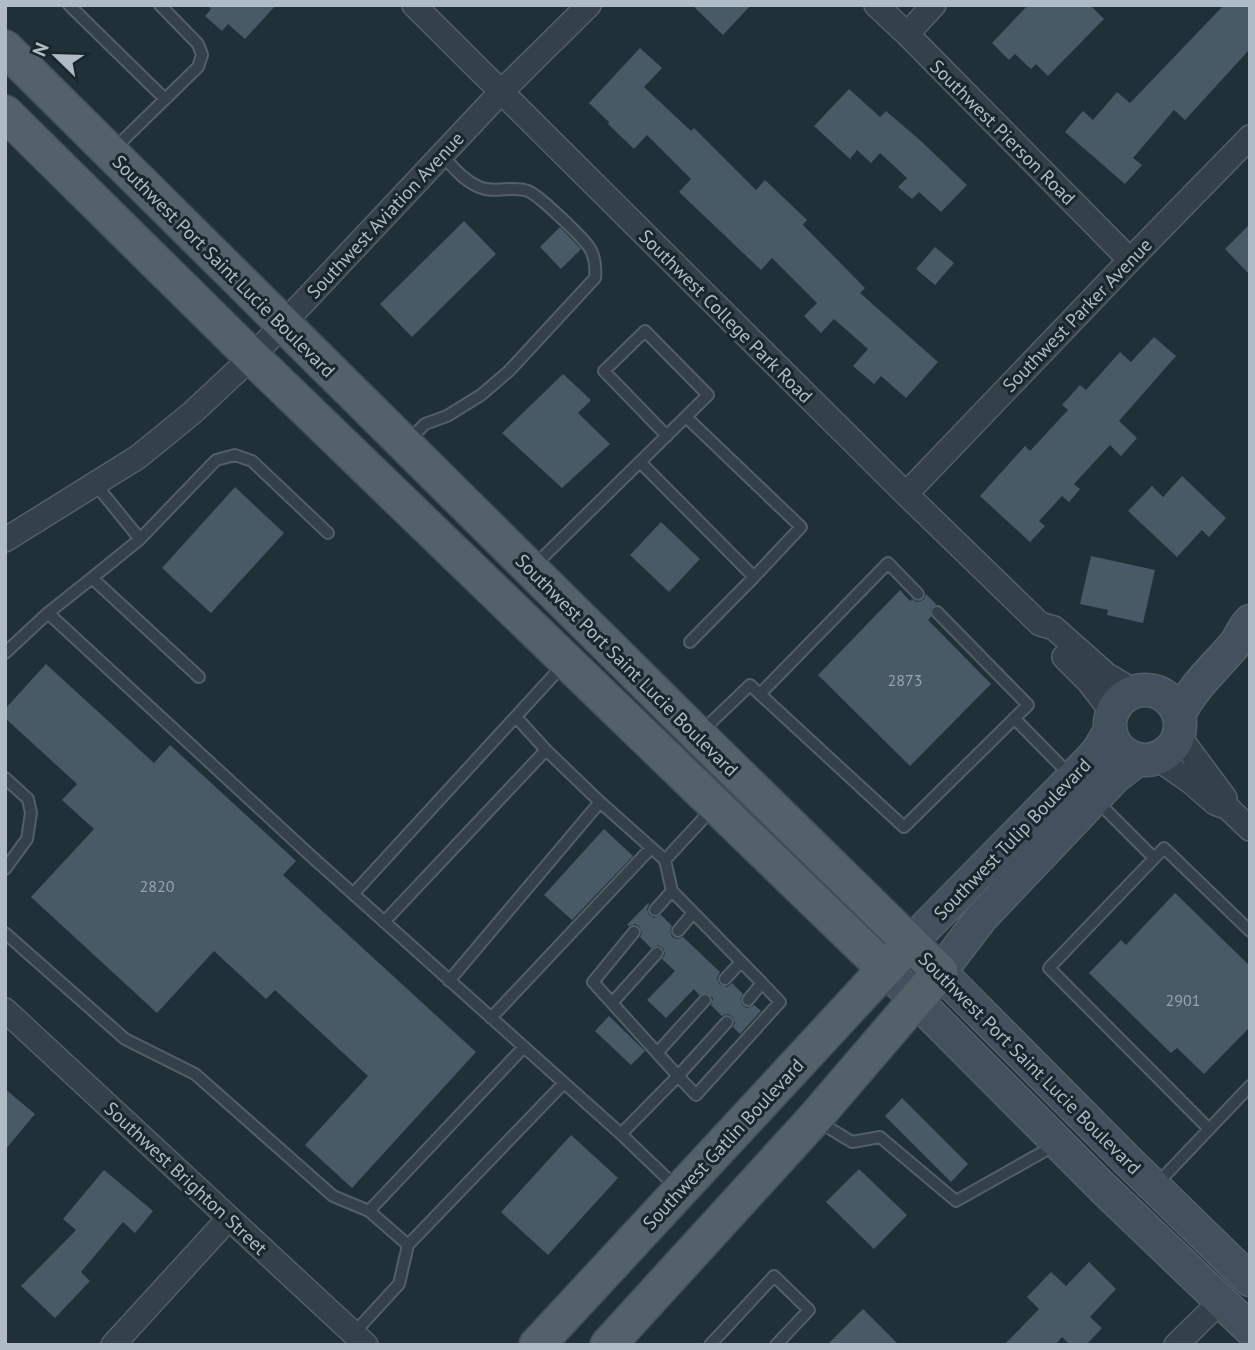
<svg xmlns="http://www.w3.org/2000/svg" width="1255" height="1350" font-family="'PT Sans',sans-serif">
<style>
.building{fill:#485a65}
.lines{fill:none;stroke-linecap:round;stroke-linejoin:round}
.lane-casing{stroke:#525f67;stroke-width:14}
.street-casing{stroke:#525f67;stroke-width:26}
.secondary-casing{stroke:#525f67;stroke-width:35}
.primary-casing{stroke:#404d56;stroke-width:38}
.lane{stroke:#34414a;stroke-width:10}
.street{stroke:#34414a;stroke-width:23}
.secondary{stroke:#42515d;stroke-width:32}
.primary{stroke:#52616a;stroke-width:35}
.labels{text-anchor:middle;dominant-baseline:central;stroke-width:6;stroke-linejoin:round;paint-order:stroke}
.number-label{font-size:16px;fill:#95a4ae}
.street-label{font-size:19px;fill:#afbcc6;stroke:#19262e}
</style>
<rect width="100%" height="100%" fill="#203039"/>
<path class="building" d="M207 5H276L245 39 228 24 222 31 205 16 211 9Z
M692 5H751L723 35Z
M1028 5H1090L1104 19 1048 76 1036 64 1031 69 1015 54 1009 60 992 43Z
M1224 5H1250V49L1185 120 1174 110 1133 158 1142 165 1125 184 1065 132 1083 111 1093 120 1117 92 1130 103Z
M640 48 662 68 644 87 691 131 694 128 756 190 765 180 807 220 803 225 865 288 860 293 938 362 906 398 881 376 874 384 853 366 868 349 834 319 821 333 804 316 817 303 772 258 761 270 679 192 691 179 647 135 634 149 608 124 609 122 589 103Z
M849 89 880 117 886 111 922 142 967 185 941 212 919 192 912 199 898 187 907 178 880 153 871 163 857 150 850 159 814 126Z
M464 221 496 254 412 337 380 304Z
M1250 224V275L1225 249Z
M560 227 581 249 561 269 540 247Z
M935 247 954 263 935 285 916 269Z
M1154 337 1176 356 1119 421 1137 438 1121 456 1110 445 1074 484 1080 489 1069 502 1062 496 1039 521 1045 526 1030 542 980 496 1025 446 1030 451 1068 410 1062 405 1080 385 1086 390 1120 352 1131 362Z
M563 374 591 400 578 413 610 444 562 488 502 433Z
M1182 476 1226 518 1209 537 1202 530 1177 557 1128 511 1152 486 1163 497Z
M235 487 284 533 211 613 162 568Z
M661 522 700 559 669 592 630 555Z
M1091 556 1155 570 1143 623 1107 615 1108 610 1080 604Z
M900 590 910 601 912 599 917 602 921 601 924 599 926 594 936 604 930 609 931 617 928 620 991 684 910 766 818 675Z
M46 664 154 763 170 745 296 861 283 875 476 1052 352 1188 305 1145 368 1076 275 990 266 999 214 951 157 1013 31 897 94 829 62 800 77 784 5 718V709Z
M604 829 633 856 572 920 544 895Z
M1175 893 1250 966V1027L1204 1074 1177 1048 1171 1053 1089 973 1121 940 1126 945Z
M648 903 649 904 647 909 649 915 654 918 661 915 672 926 670 930 672 937 677 939 683 937 720 972 717 978 719 984 727 987 732 983 743 994 740 999 743 1006 747 1008 754 1005 761 1011 740 1034 733 1027 735 1023 733 1017 728 1014 722 1016 711 1005 713 998 707 993 699 995 694 989 666 1018 647 1000 675 971 662 959 665 954 663 948 658 945 651 948 640 937 642 933 639 926 635 924 629 926 627 925Z
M609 1016 645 1051 631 1065 595 1031Z
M5 1089 35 1114 5 1150Z
M902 1098 968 1164 951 1182 885 1116Z
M571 1135 618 1178 548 1255 501 1212Z
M859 1169 907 1215 874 1249 826 1202Z
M104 1170 153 1211 135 1233 123 1222 81 1272 90 1281 55 1318 21 1286 76 1230 63 1219Z
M1089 1262 1116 1289 1090 1317 1102 1328 1086 1345H1070L1062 1337 1055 1345H1004L1039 1309 1027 1297 1051 1272 1066 1286Z
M863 1309 899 1345H827Z"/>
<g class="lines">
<g class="lane-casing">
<path id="lane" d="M69 5 165 99
M115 148 198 67 202 55 198 44 160 5
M409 440 425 424 447 416 481 395 509 371 595 278C596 267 595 256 589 247 580 235 540 196 528 191 512 185 495 194 479 187 463 180 453 167 442 155
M640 462 754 577 801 527 686 417
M96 485 140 539
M535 565 708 395 645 331 604 371 667 436
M92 578 140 539 216 460 235 455 252 461 328 533
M48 613 311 856 621 1134 676 1187
M690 642 754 577
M5 653 48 613 92 578 199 677
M760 694 888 563 918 594
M516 717 546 750
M1014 718 1071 776
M702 731 750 685 904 827 1028 705 937 612
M5 778 28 799 31 813 27 839 5 869
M1097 801 1154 858
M672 891 762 983 748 1000
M353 894 564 664
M655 910 672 891 665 860 714 807
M384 922 546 750 600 802
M678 931 693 913
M5 933 125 1039 195 1074 333 1196 369 1211 408 1245 399 1284 354 1333
M725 979 741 962
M449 981 600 802 665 860
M612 1003 657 953
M491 1018 651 848
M727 1022 678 1076 696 1095 780 1002 762 983
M657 1053 705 1000
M819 1122 852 1142 880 1137 956 1201 1057 1144
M1209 1129 1049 968 1164 848 1250 931
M621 1134 678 1076 593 982 634 932
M1156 1185 1250 1086
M369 1211 524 1047
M408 1245 564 1083
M710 1345 774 1276 809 1310 776 1345"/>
</g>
<g class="street-casing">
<path id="street" d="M414 5 906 494 1040 624 1054 628 1107 675 1134 691
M876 5 907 34 1130 260
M907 34 934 5
M906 494 1130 260 1250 137
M5 540 138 457 192 413 252 357 501 92 589 5
M1064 657 1088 681 1112 712
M1179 736 1225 798
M1158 759 1191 782 1215 803 1228 808 1250 829
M5 1010 366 1345
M113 1345 229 1218
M1176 1345 1221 1301"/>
</g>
<g class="secondary-casing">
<path id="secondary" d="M1110 725a35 35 0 1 1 70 0a35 35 0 1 1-70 0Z
M1179 714C1195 684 1214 669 1235 644 1241 636 1243 628 1250 621
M1137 760 1115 777 982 917 940 972 1128 1161 1250 1280
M910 943 1087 763 1098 751 1110 731
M885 969 1103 1188 1250 1329"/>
</g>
<g class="primary-casing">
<path id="primary" d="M5 48 698 735 940 972 814 1119 608 1345
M5 113 252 357 885 969
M537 1345 900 953"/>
</g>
<use href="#lane" class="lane"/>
<use href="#street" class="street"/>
<use href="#secondary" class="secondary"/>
<use href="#primary" class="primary"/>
</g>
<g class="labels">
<g class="number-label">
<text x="905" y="680">2873</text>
<text x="157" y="886">2820</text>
<text x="1183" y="1000">2901</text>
</g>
<g class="street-label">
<text transform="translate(1003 132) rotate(45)">Southwest Pierson Road</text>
<text transform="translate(385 215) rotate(-47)">Southwest Aviation Avenue</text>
<text transform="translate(224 266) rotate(45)">Southwest Port Saint Lucie Boulevard</text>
<text transform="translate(1077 315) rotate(-46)">Southwest Parker Avenue</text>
<text transform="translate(726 316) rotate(45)">Southwest College Park Road</text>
<text transform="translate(627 665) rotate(45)">Southwest Port Saint Lucie Boulevard</text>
<text transform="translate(1012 839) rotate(-46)">Southwest Tulip Boulevard</text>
<text transform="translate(1030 1063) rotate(45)">Southwest Port Saint Lucie Boulevard</text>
<text transform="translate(723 1144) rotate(-47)">Southwest Gatlin Boulevard</text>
<text transform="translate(186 1178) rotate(43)">Southwest Brighton Street</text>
</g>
</g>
<rect width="1255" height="1350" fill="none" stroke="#afbcc6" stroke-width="14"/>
<g transform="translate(56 56) rotate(293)" stroke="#19262e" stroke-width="5" paint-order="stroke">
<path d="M0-5L12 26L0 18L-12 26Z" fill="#afbcc6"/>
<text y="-10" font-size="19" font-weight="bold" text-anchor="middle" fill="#afbcc6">N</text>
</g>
</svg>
